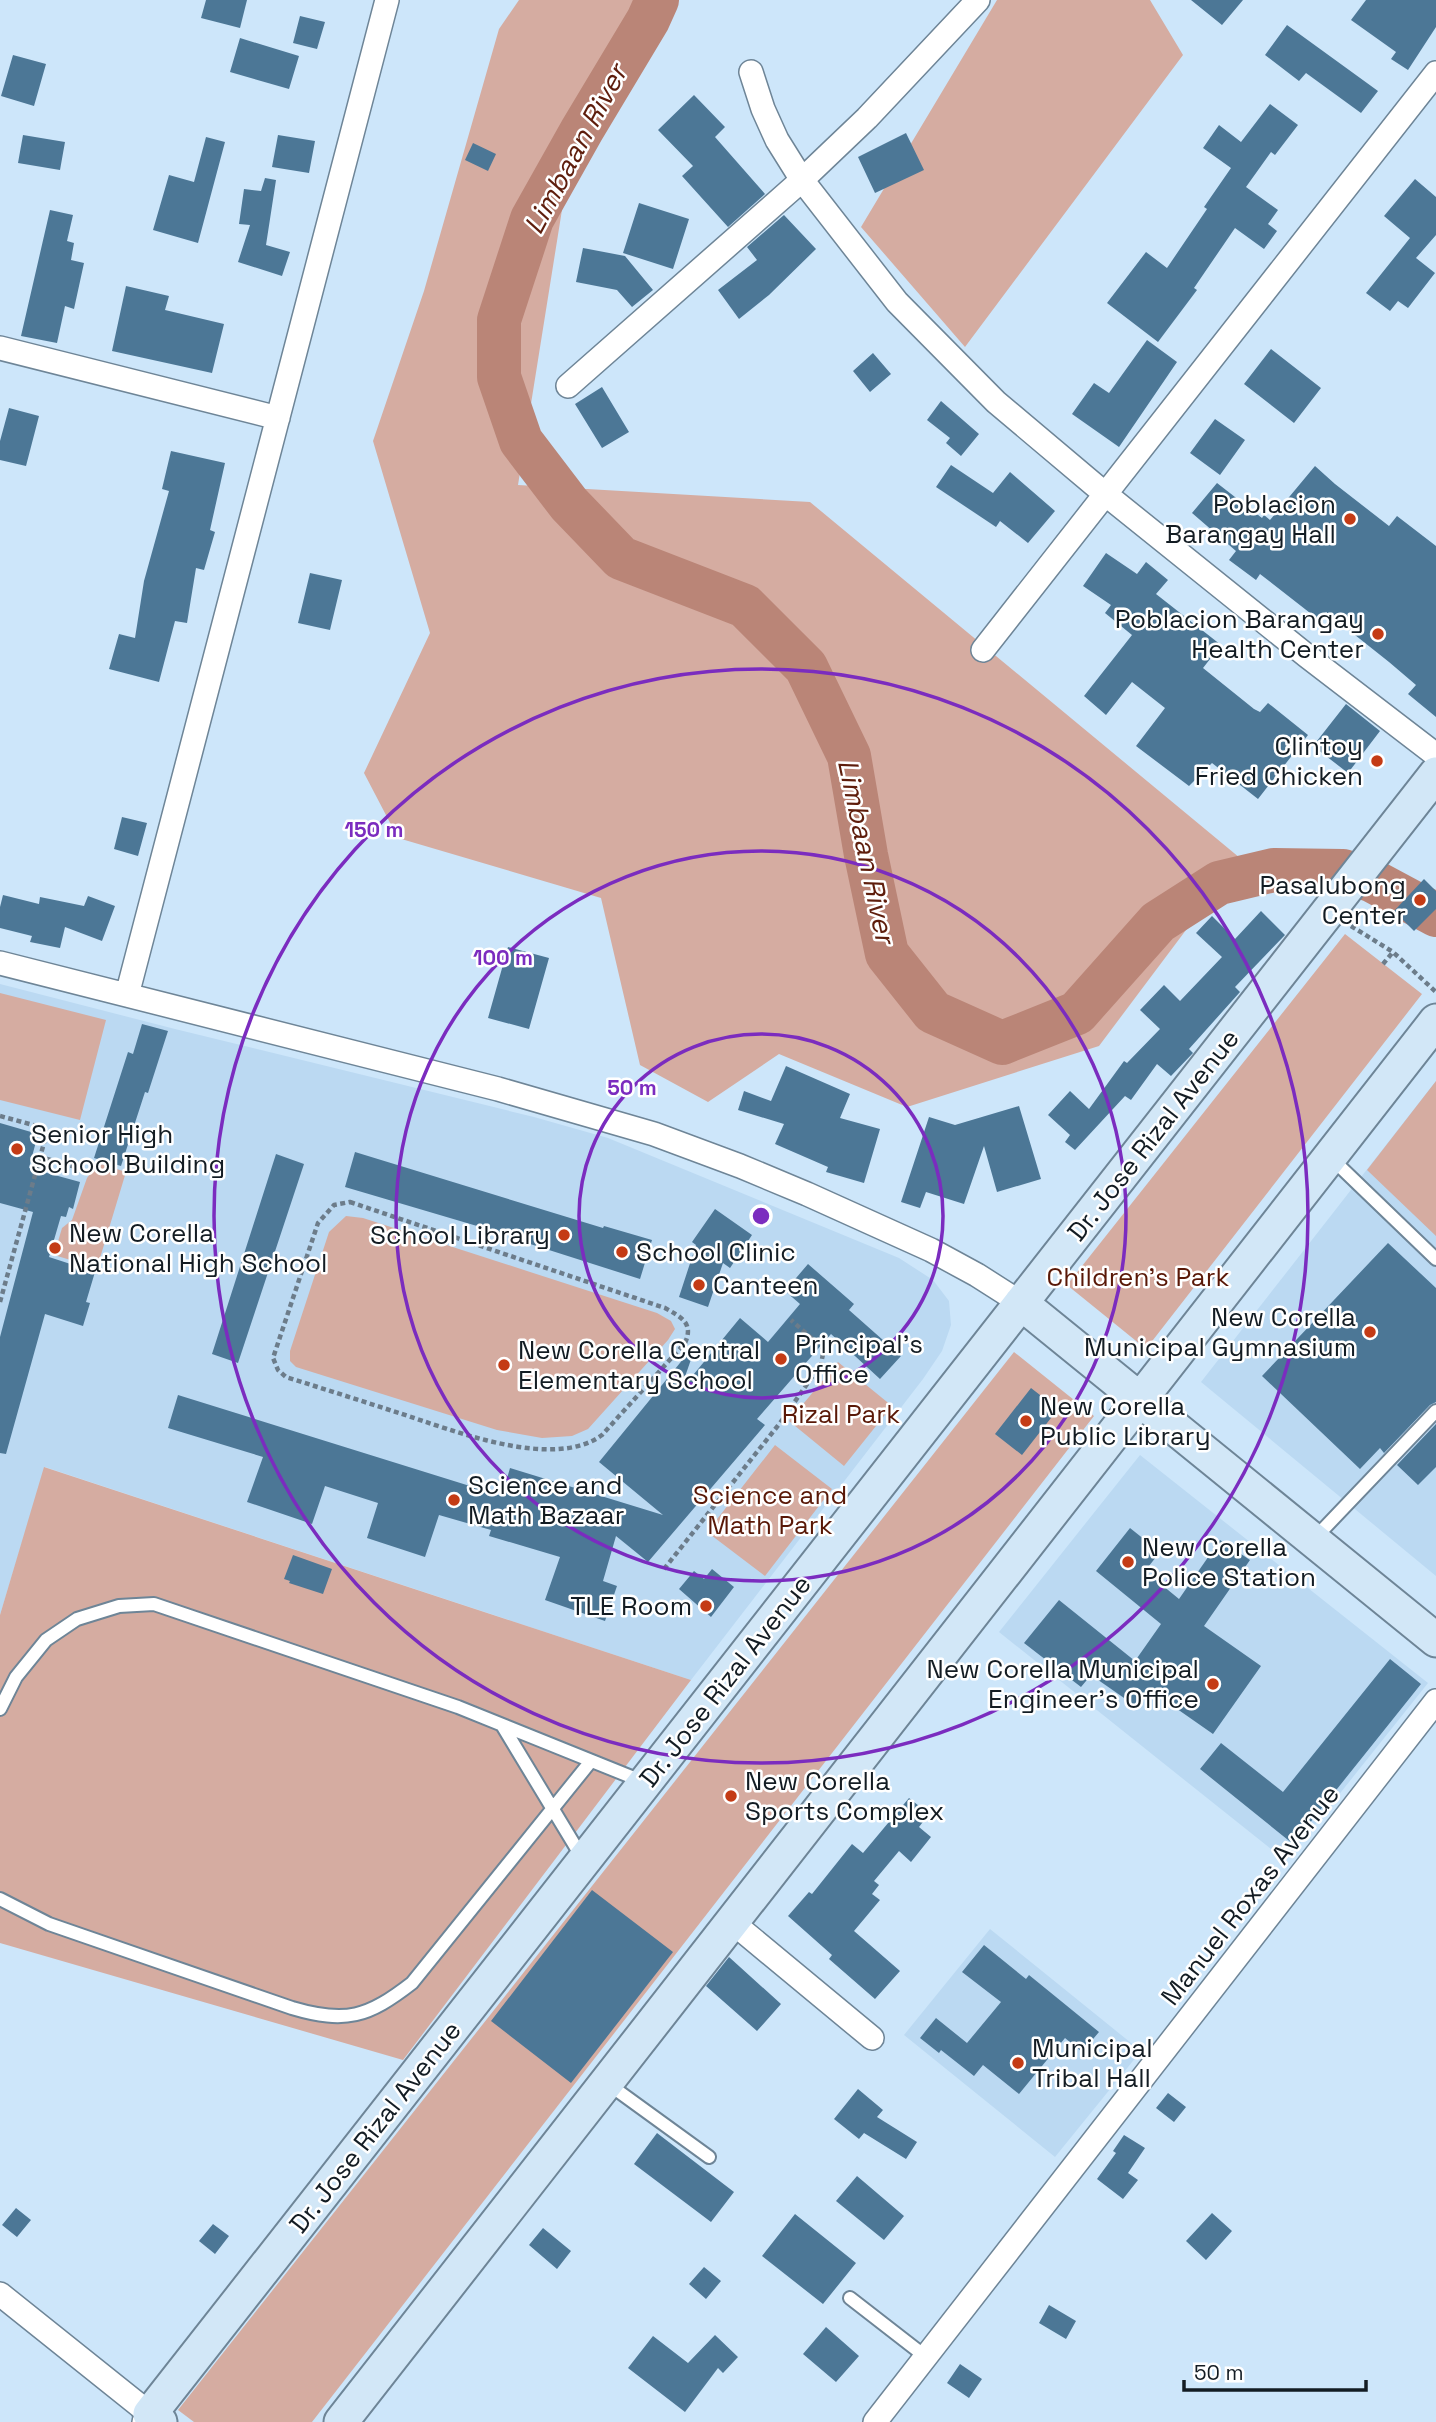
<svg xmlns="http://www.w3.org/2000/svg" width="1436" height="2422" font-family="'Space Grotesk',sans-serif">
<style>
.built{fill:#bbd9f2}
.green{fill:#d5aca1}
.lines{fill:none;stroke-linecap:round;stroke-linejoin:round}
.river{stroke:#ba8577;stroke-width:44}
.building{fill:#4c7796}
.lane-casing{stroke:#6e8597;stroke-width:16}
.street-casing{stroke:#6e8597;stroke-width:26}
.secondary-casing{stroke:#6e8597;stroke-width:37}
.path{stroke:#6c7c8a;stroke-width:4.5;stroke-dasharray:5 3.5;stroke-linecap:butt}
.lane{stroke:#fff;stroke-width:12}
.street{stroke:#fff;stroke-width:23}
.secondary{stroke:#d2e7f7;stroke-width:33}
.ring{fill:none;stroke:#7b2cbf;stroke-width:3.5}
.poi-dot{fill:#c43b15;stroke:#fff;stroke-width:2.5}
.labels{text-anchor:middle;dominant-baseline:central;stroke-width:5;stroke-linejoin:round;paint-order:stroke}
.poi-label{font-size:26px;fill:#131c23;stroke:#fff;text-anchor:start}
.street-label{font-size:26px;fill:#131c23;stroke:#fff}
.park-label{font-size:26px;fill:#591807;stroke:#fff}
.water-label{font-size:28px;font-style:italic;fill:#5e1d0c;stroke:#fff}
.centre{fill:#7b2cbf;stroke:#fff;stroke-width:3.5}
.ring-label{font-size:21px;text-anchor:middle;font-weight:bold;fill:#7b2cbf;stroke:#fff;stroke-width:5;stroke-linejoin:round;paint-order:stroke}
</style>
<rect width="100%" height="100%" fill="#cde6fa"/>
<path class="built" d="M0 984 175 1029 534 1117 608 1138 899 1258 933 1280 949 1301 951 1325 942 1351 923 1379 691 1680 45 1467 0 1615Z
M1436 1081V1576L1201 1382Z
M1140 1455 1428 1683 1286 1861 999 1632Z
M990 1929 1141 2051 1055 2157 904 2035Z"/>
<path class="green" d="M519 0H678L581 91 518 485 810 502 1240 858 1099 1046 907 1107 779 1054 708 1102 640 1065 601 898 398 838 364 773 430 633 373 441 424 291 499 29Z
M997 0H1150L1183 55 965 347 861 227Z
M1345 934 1422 994 1146 1349 1067 1285Z
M0 993 106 1020 80 1120 0 1100Z
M1436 1081V1236L1367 1170Z
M98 1163 126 1172 97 1268 54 1255 62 1228 72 1220 87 1178Z
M346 1216 363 1218 657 1313 671 1321 675 1329 668 1340 588 1429 572 1436 542 1438 497 1430 296 1367 290 1361V1351L329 1232Z
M1014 1352 1094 1416 312 2422H194L178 2410Z
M838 1362 892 1406 844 1466 789 1421Z
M775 1445 832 1489 765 1576 707 1532Z
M44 1467 691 1680 403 2060 0 1943V1615Z"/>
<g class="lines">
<path class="river" d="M657 0 648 20 582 130 532 219 499 320V377L521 441 569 504 621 558 745 606 806 667 849 756 866 855 887 954 933 1012 1002 1043 1077 1013 1158 922 1219 883 1274 870 1343 871 1371 880 1436 915"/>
</g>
<path class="building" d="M206 0H247L240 28 201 18Z
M1191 0H1243L1222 25Z
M1366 0H1436V27L1408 70 1391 59 1396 52 1351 20Z
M300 16 325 22 317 49 293 43Z
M1287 25 1378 91 1361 113 1306 73 1299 81 1265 55Z
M240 38 299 56 289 89 230 72Z
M13 55 46 64 34 106 1 96Z
M694 95 725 127 715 137 765 194 728 227 682 176 693 166 658 130Z
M1270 104 1298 125 1275 155 1271 152 1246 187 1278 210 1268 224 1277 231 1264 249 1235 228 1194 288 1197 290 1158 342 1107 303 1146 252 1167 268 1207 209 1204 207 1231 168 1203 148 1219 125 1241 142Z
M906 133 924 170 875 193 858 157Z
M23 135 65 142 60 170 18 163Z
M278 135 315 141 309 173 272 167Z
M206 137 225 142 198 243 153 230 169 175 194 182Z
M473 143 496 154 488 171 465 160Z
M265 178 276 180 266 245 290 252 282 276 238 262 250 225 239 224 244 189 261 191Z
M1415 179 1436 197V235L1416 258 1435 273 1408 308 1398 301 1390 311 1366 293 1410 238 1384 216Z
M639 203 689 219 673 269 623 253Z
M50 210 73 215 67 241 74 243 71 260 84 263 74 309 65 306 57 343 21 336Z
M784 215 816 249 769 295 739 319 718 290 757 260 747 247Z
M583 248 625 256 653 290 632 307 617 290 576 282Z
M126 286 169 296 165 310 224 324 212 373 112 351Z
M1147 340 1177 362 1119 447 1072 414 1094 383 1109 393Z
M1271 349 1321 388 1294 423 1244 384Z
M873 353 891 374 870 392 853 371Z
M602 387 629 432 602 448 575 404Z
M941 401 979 434 961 456 946 443 950 438 927 420Z
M9 408 39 416 26 466 0 460V441Z
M1215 419 1245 440 1220 475 1190 453Z
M171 451 225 463 210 530 215 532 204 570 196 568 187 623 175 621 159 682 109 669 119 634 135 638 144 581 169 491 162 489Z
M951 465 993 493 1010 472 1055 511 1028 543 1000 521 996 527 936 487Z
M1315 466 1335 484 1389 526 1397 516 1436 546V717L1408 694 1416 685 1389 662 1326 612 1319 620 1260 574 1256 580 1229 560 1236 551 1192 513 1217 483 1262 518 1264 515 1270 520Z
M1106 553 1137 574 1146 562 1168 580 1156 594 1221 645 1203 668 1254 709 1260 712 1268 703 1308 735 1258 799 1212 763 1189 786 1136 746 1165 708 1132 682 1106 715 1084 696 1132 635 1105 613 1111 605 1083 586Z
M310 573 342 580 330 630 298 623Z
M1346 704 1380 731 1348 773 1313 746Z
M122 817 147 823 138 856 114 849Z
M1424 879 1436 891V909L1414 931 1394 911Z
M3 895 39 904 40 897 84 906 88 896 115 906 102 941 65 927 60 948 30 942 32 936 0 928V907Z
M1261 911 1285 935 1235 987 1240 992 1189 1049 1193 1053 1171 1076 1157 1064 1131 1100 1125 1096 1075 1150 1065 1142 1070 1135 1048 1115 1070 1091 1089 1109 1124 1061 1127 1063 1160 1029 1140 1010 1164 985 1180 1001 1222 957 1196 933 1212 916 1235 939Z
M508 947 549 958 529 1029 488 1018Z
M142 1024 168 1031 148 1093 145 1092 121 1166 94 1158 128 1052 133 1054Z
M786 1066 850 1094 840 1118 880 1129 864 1183 826 1172 828 1167 775 1144 784 1124 738 1110 744 1091 771 1101Z
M1019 1106 1041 1179 997 1192 984 1146 964 1204 926 1192 920 1208 901 1202 929 1117 955 1125Z
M0 1123 38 1134 29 1168 80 1182 73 1209 69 1207 66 1217 61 1216 49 1257 95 1272 86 1302 90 1303 83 1326 45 1314 6 1454 0 1453V1337L33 1212 0 1203Z
M355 1152 603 1228 604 1226 652 1240 640 1279 527 1243 528 1241 345 1187Z
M276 1154 304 1164 238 1363 212 1354Z
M715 1209 752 1235 730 1268 723 1263 708 1307 679 1297 696 1245 692 1242Z
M1388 1243 1436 1288V1402L1430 1405 1384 1453 1380 1448 1360 1469 1262 1376Z
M808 1264 854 1304 849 1310 901 1356 880 1379 831 1334 757 1419 765 1425 648 1562 616 1536 603 1581 617 1586 605 1621 545 1600 560 1557 489 1536 491 1530 439 1515 425 1557 367 1538 378 1503 325 1486 312 1524 247 1502 263 1457 168 1428 178 1395 502 1496 510 1468 663 1515 599 1462 693 1347 695 1348 680 1391 740 1318 768 1342 800 1304 785 1291Z
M1031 1388 1058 1409 1022 1455 995 1434Z
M1436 1424V1467L1418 1485 1397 1465Z
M1130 1528 1160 1552 1145 1571 1179 1599 1220 1540 1250 1560 1204 1626 1261 1666 1213 1734 1150 1690 1137 1707 1091 1675 1081 1687 1024 1643 1059 1600 1135 1661 1161 1624 1096 1571Z
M293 1555 332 1569 323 1594 289 1583 290 1581 284 1579Z
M712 1569 734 1587 711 1617 679 1589 694 1571 704 1579Z
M1390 1659 1421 1684 1293 1844 1200 1769 1221 1743 1283 1792Z
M909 1798 929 1814 919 1827 931 1837 911 1862 899 1851 874 1881 879 1885 872 1894 880 1900 854 1931 900 1971 875 1999 829 1959 832 1955 788 1916 809 1892 812 1894 852 1844 863 1853Z
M592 1890 673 1952 571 2083 491 2021Z
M984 1945 1026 1979 1029 1975 1099 2032 1082 2052 1065 2038 1019 2094 983 2065 974 2076 941 2050 939 2053 920 2038 936 2018 967 2043 1001 2002 962 1972Z
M729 1957 781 2004 757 2031 706 1986Z
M858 2089 883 2110 877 2117 917 2142 906 2159 864 2133 859 2139 834 2119Z
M1168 2093 1186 2107 1174 2122 1156 2108Z
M657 2133 734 2192 711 2222 634 2164Z
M1124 2135 1145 2148 1128 2173 1138 2180 1123 2199 1097 2179 1116 2153 1113 2151Z
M857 2176 904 2216 884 2240 836 2201Z
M16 2208 31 2220 17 2237 2 2225Z
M1212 2213 1232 2231 1206 2260 1186 2241Z
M795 2214 856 2263 823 2304 762 2256Z
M213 2224 229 2236 215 2254 199 2241Z
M543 2228 571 2251 557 2269 529 2245Z
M704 2267 721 2281 706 2299 689 2284Z
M1049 2305 1076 2321 1066 2339 1039 2323Z
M826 2327 859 2356 836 2382 803 2354Z
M715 2335 738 2357 723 2373 718 2368 685 2412 628 2368 653 2336 688 2363Z
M960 2364 982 2379 969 2398 947 2383Z"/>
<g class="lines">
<g class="lane-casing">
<path id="lane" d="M1330 1157 1436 1259
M1313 1540 1436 1411
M0 1709 16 1677 46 1640 77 1619 119 1606 154 1604 458 1707 644 1782
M502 1725 583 1859
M0 1899 49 1924 292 2008C346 2024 368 2017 412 1983L591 1761
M607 2083 709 2157
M850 2298 926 2357"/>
</g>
<g class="street-casing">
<path id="street" d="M751 72 763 109 777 140 802 180 897 302 996 402 1104 493 1307 656 1436 755
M0 348 278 418
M568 386 802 180 867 118 978 0
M983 650 1436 73
M0 963 498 1089 654 1134 740 1166 807 1194 931 1250 977 1275 1021 1303
M127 995 387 0
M732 1922 872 2038
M0 2294 150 2414 144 2422
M875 2422 1436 1701"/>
</g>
<g class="secondary-casing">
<path id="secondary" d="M1021 1303 1436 1640
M160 2422 150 2414 1436 774
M341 2422 1436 1021"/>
</g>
<path class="path" d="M1351 926 1393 952 1436 992
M1383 964 1393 952
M0 1116 48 1129 40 1157 76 1167
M350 1202 665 1308C681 1317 694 1323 685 1343L602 1435C553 1471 452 1430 399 1413 362 1401 324 1389 286 1377L278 1370 273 1358 318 1223 334 1205Z
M0 1302 40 1157
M664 1569 780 1423 821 1364 824 1349 791 1320"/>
<use href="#lane" class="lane"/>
<use href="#street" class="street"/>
<use href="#secondary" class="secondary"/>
</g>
<g class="ring">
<circle cx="761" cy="1216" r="182"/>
<circle cx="761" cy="1216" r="365"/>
<circle cx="761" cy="1216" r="547"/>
</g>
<g class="poi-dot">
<circle cx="1350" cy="519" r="7"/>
<circle cx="1378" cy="634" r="7"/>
<circle cx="1377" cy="761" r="7"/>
<circle cx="1420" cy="900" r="7"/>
<circle cx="17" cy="1149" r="7"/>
<circle cx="564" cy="1235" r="7"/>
<circle cx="55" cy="1248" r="7"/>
<circle cx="622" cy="1252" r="7"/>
<circle cx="699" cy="1285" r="7"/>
<circle cx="1370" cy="1332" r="7"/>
<circle cx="781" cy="1359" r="7"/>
<circle cx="504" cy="1365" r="7"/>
<circle cx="1026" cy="1421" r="7"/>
<circle cx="454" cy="1500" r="7"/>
<circle cx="1128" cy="1562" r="7"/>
<circle cx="706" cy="1606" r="7"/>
<circle cx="1213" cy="1684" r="7"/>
<circle cx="731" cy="1796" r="7"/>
<circle cx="1018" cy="2063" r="7"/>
</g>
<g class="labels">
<g class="poi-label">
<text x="1336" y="504" text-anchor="end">Poblacion<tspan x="1336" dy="30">Barangay Hall</tspan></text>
<text x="1364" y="619" text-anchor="end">Poblacion Barangay<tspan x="1364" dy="30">Health Center</tspan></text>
<text x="1363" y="746" text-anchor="end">Clintoy<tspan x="1363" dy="30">Fried Chicken</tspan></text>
<text x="1406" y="885" text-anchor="end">Pasalubong<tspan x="1406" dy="30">Center</tspan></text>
<text x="31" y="1134">Senior High<tspan x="31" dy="30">School Building</tspan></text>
<text x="69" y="1233">New Corella<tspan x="69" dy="30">National High School</tspan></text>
<text x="550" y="1235" text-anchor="end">School Library</text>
<text x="636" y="1252">School Clinic</text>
<text x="713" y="1285">Canteen</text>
<text x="1356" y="1317" text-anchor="end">New Corella<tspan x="1356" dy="30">Municipal Gymnasium</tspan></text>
<text x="795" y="1344">Principal's<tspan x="795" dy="30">Office</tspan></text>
<text x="518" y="1350">New Corella Central<tspan x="518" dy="30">Elementary School</tspan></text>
<text x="1040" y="1406">New Corella<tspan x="1040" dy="30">Public Library</tspan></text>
<text x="468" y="1485">Science and<tspan x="468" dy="30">Math Bazaar</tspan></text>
<text x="1142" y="1547">New Corella<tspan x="1142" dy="30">Police Station</tspan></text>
<text x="692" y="1606" text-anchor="end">TLE Room</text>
<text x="1199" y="1669" text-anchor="end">New Corella Municipal<tspan x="1199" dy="30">Engineer's Office</tspan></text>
<text x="745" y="1781">New Corella<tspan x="745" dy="30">Sports Complex</tspan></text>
<text x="1032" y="2048">Municipal<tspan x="1032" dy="30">Tribal Hall</tspan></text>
</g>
<g class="street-label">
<text transform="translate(1153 1135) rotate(-52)">Dr. Jose Rizal Avenue</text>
<text transform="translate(725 1681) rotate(-52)">Dr. Jose Rizal Avenue</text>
<text transform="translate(1250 1895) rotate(-52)">Manuel Roxas Avenue</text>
<text transform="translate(375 2127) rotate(-52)">Dr. Jose Rizal Avenue</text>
</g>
<g class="park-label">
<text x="1138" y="1277">Children's Park</text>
<text x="841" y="1414">Rizal Park</text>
<text x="770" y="1495">Science and<tspan x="770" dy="30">Math Park</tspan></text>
</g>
<g class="water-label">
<text transform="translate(575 149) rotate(-62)">Limbaan River</text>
<text transform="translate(867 851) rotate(78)">Limbaan River</text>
</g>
</g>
<circle cx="761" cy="1216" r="10" class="centre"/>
<g class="ring-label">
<text x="374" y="837">150 m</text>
<text x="503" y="965">100 m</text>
<text x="632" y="1095">50 m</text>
</g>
<path d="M1184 2380v10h182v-10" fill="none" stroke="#131c23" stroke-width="3.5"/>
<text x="1194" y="2380" font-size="21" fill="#131c23" stroke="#ffffff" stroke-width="5" paint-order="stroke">50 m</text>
</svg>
